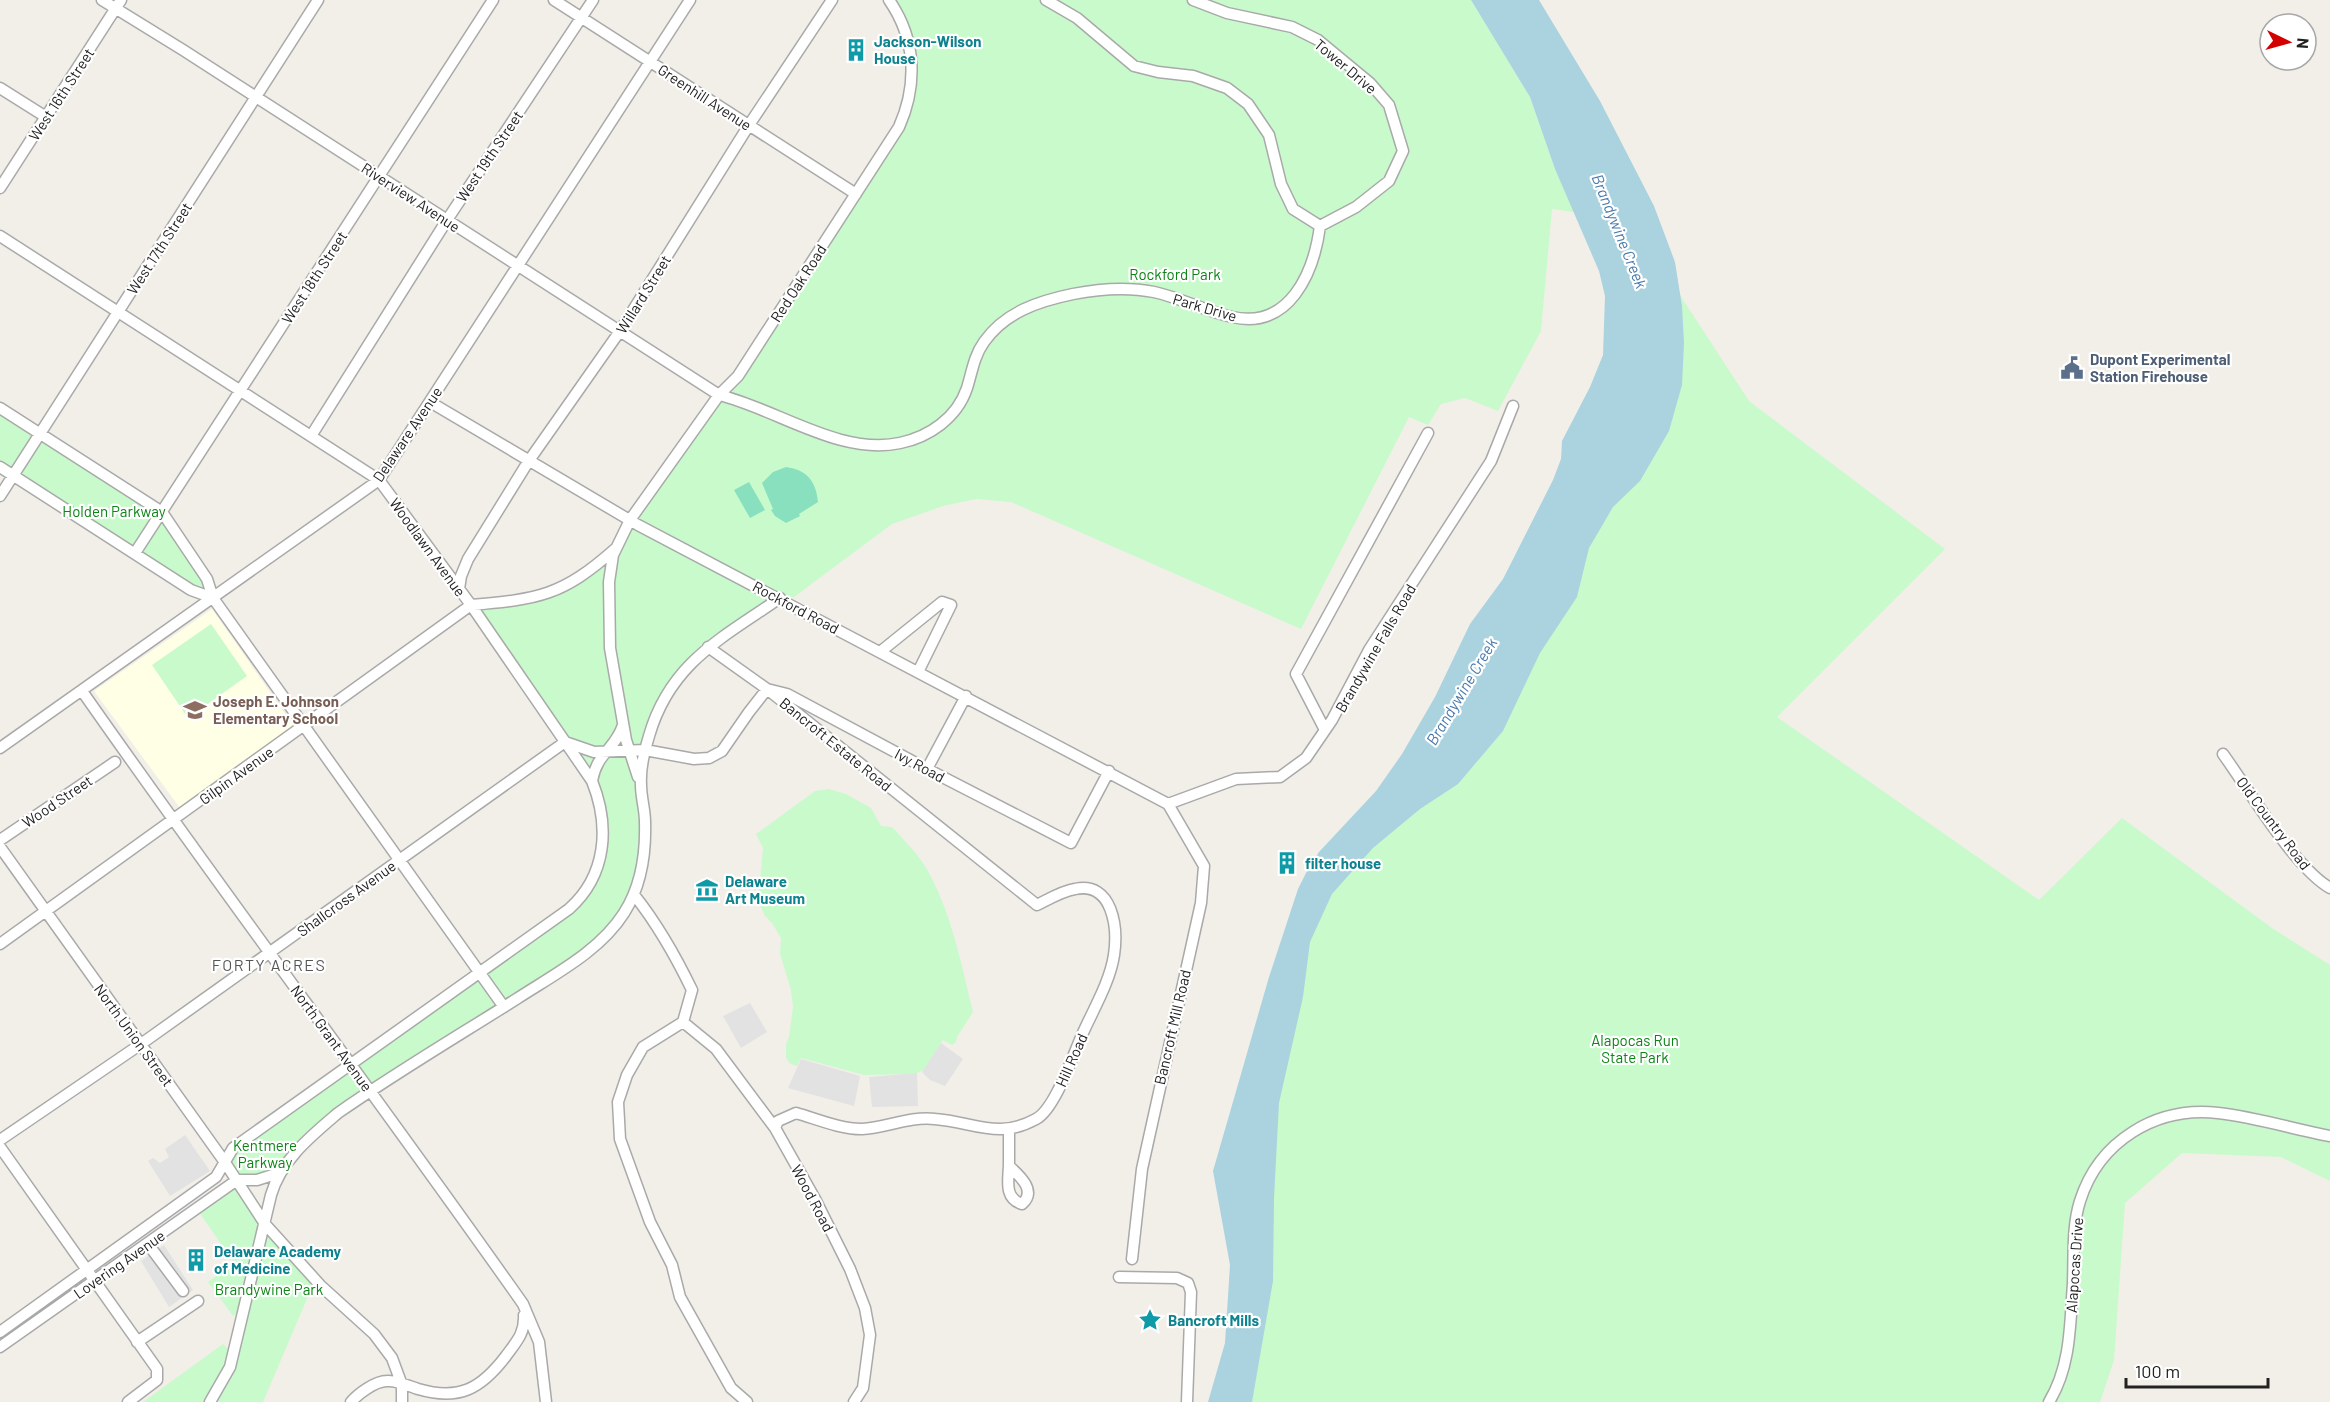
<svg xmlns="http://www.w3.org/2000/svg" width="2330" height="1402" font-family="Barlow,sans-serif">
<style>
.education{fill:#ffffe5}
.park{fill:#c8facc}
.pitch{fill:#88e0be}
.parking{fill:#e2e2e2}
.water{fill:#aad3df}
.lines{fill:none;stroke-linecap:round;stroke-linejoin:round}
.minor-casing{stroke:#a9a9a9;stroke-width:13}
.minor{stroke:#fff;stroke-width:10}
.labels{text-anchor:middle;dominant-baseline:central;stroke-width:4.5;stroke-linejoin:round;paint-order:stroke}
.culture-label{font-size:15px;font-weight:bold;fill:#0d838f;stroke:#fff;text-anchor:start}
.street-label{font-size:15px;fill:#222;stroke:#fff}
.park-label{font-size:15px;fill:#0c8416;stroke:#fff}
.service-label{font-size:15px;font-weight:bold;fill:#4e5e75;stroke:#fff;text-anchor:start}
.education-label{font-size:15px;font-weight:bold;fill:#785e54;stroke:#fff;text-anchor:start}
.water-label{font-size:16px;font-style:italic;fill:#4a7aab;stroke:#fff}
.neighbourhood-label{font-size:16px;letter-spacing:1.5px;fill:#555;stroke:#fff}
</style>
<rect width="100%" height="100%" fill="#f2efe9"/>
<path class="education" d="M212 609 295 728 180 808 94 691Z"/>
<path class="park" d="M889 0H1471L1530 97 1555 169 1574 212 1552 209 1541 331 1498 411 1465 398 1441 404 1428 425 1409 417 1301 629 1011 502 976 499 943 506 892 524 794 597 779 598 678 678 645 750H629L641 788 640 878 604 938 338 1113 279 1173 237 1181 315 1280 263 1402H143L223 1344 229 1350 238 1312 233 1316 208 1282 234 1263 197 1209 237 1180 227 1155 569 909 602 854 596 791 471 605 528 599 603 559 719 395 894 138 912 61Z
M1680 295 1749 401 1945 549 1777 717 2039 900 2122 818 2272 928 2330 965V1181L2281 1157 2182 1153 2125 1203 2114 1360 2100 1402H1227L1301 905 1411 772 1664 301Z
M0 408 162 512 213 598 0 467Z
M211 624 247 676 188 718 152 665Z
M829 789 846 794 871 808 881 826 892 827C903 839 916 852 925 866 951 910 961 963 973 1012L957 1037 956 1042 952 1045 943 1040 924 1070 915 1074 864 1075 801 1058 797 1066 789 1063 786 1057V1044L789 1037 793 1007 791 990 780 954 781 938 772 923 765 916 758 901 763 848 756 834 815 791Z"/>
<path class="pitch" d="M786 467C807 470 816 481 818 502L799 514 800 516 786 523 775 516 771 510 773 509 762 483 773 472Z
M749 482 765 510 750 518 734 490Z"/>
<path class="parking" d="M750 1003 767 1032 741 1048 723 1016Z
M941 1043 963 1059 945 1086 930 1080 922 1072Z
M801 1059 860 1076 854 1106 788 1088Z
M917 1073 918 1106 872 1107 869 1077Z
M185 1135 210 1171 170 1196 148 1161 153 1158 160 1163 169 1157 165 1149Z
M164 1245 193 1290 169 1307 141 1261Z"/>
<path class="water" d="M1471 0H1539L1600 101 1654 206 1675 262 1682 306 1684 343 1682 385 1669 431 1640 481 1613 507 1589 548 1577 597 1540 653 1503 731 1458 784 1420 809 1373 848 1332 894 1310 942 1303 997 1279 1103 1274 1198 1273 1281 1252 1402H1208L1225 1343 1230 1265 1213 1171 1269 977 1298 889 1309 867 1319 852 1376 791 1402 754 1435 697 1470 624 1503 579 1553 480 1561 459 1562 441 1590 387 1603 355 1605 296 1599 271 1555 169 1530 97Z"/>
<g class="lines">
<g class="minor-casing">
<path id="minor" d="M102 0 183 50 719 395C777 409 840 456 900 443 929 437 957 418 967 388 972 372 974 356 984 342 1005 312 1039 301 1073 294 1098 289 1129 287 1154 292 1181 298 1205 311 1232 317 1290 330 1314 272 1320 226
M554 0 856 194
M1046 0 1077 18 1134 66 1158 72 1193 76 1227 88 1248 104 1269 135 1281 184 1293 209 1320 226
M1193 0 1227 13 1292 27 1318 40 1370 83 1389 105 1403 151 1389 181 1356 207 1320 226
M0 88 46 117
M0 188 121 0
M0 236 379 480 471 605 592 781C610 826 607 875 569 909L233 1148 216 1177 0 1332
M430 402 638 525 1168 804
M0 408 162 512 207 579 213 598 504 1007
M311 436 447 220 593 0
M0 467 191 590 213 598
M0 496 318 0
M135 553 493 0
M459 589 461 576 468 559 528 462 620 331 749 125 832 0
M471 605C539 599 562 596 615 549
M708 647 767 689 1037 905C1049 899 1062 891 1075 889 1113 881 1118 928 1114 955 1110 982 1093 1010 1082 1035 1073 1055 1055 1109 1036 1119 998 1140 974 1122 935 1119 909 1116 886 1128 862 1129 840 1129 817 1119 796 1113L778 1121 775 1128
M880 652 942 602 951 605 918 672
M82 691C226 897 378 1098 523 1304L539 1342 546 1402
M1325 730 1296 674 1428 433
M0 748 379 480 690 0
M2223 754C2249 790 2294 867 2330 888
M927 769 966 696
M638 777 626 740 610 648 609 582 613 555 630 520 719 395 738 376 899 127C918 84 916 39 889 0
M592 781C597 752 615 750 623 725
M1168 804 1236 779 1280 777 1306 758 1332 720 1369 650 1491 461 1513 406
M0 840 115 762
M0 847 224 1161 265 1224 321 1286 374 1334 392 1358 402 1385V1402
M635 896C658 925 676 957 692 990L683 1022 643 1047 627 1075 618 1102 620 1139 650 1222 672 1265 680 1297 731 1388 747 1402
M0 944 471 605
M683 1022 716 1049 775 1128 815 1199 850 1269 865 1308 870 1335 863 1388 854 1402
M1009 1130C1009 1141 1009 1152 1009 1163 1009 1179 1003 1198 1022 1204 1037 1191 1020 1176 1009 1166
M0 1140 141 1044 565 742 594 752 645 750 694 759 709 758 722 751 749 712 767 689 787 694 927 769 1071 843 1109 771
M0 1147 157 1369V1380L128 1402
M148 1244 183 1291
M1132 1259 1142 1169 1201 903 1204 866 1168 804
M1119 1277 1177 1278 1188 1283 1191 1292 1187 1402
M137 1342 198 1301
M0 1347 237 1180H257L279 1173
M210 1402 230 1367 271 1195C281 1160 311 1136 338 1113 397 1072 458 1036 518 998 555 974 600 951 624 913 642 885 646 854 645 822 645 809 641 798 641 785 640 768 644 753 649 736 670 663 722 638 780 598
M351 1402C358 1394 375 1381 387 1381 396 1380 409 1386 418 1389 459 1401 481 1389 506 1356 517 1341 525 1333 524 1315
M2049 1402C2071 1366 2070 1324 2073 1283 2074 1256 2072 1226 2080 1201 2099 1141 2156 1106 2218 1113 2255 1117 2293 1129 2330 1136"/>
</g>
<use href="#minor" class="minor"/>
</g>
<defs>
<g id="building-bare" transform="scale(1.8)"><path d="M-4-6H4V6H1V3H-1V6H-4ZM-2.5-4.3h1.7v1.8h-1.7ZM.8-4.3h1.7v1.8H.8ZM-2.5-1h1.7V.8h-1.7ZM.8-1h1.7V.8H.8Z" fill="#0f9aa8" stroke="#fff" stroke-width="2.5" paint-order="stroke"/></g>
<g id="civic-bare" transform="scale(1.8)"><path d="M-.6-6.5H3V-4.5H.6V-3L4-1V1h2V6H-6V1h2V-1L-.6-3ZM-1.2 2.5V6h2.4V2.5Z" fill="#5c6f8a" stroke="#fff" stroke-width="2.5" paint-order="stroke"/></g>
<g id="school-bare" transform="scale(1.8)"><path d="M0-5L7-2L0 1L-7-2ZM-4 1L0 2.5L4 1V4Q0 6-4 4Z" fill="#8d6e63" stroke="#fff" stroke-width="2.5" paint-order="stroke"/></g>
<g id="museum-bare" transform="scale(1.8)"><path d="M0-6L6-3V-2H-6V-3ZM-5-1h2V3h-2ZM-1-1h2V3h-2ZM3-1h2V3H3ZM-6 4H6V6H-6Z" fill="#0f9aa8" stroke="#fff" stroke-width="2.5" paint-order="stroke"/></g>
<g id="sight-bare" transform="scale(1.8)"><path d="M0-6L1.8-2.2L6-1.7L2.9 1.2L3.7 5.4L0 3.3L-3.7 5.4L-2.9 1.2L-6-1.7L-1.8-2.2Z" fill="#0f9aa8" stroke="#fff" stroke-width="2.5" paint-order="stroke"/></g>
</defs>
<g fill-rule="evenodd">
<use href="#building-bare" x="856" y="50"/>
<use href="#civic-bare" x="2072" y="368"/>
<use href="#school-bare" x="195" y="710"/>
<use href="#building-bare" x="1287" y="863"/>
<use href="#museum-bare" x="707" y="890"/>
<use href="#building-bare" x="196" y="1260"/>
<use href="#sight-bare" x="1150" y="1320"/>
</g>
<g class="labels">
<g class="culture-label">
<text x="874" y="41">Jackson-Wilson<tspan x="874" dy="17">House</tspan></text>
<text x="1305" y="863">filter house</text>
<text x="725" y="881">Delaware<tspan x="725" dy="17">Art Museum</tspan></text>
<text x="214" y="1251">Delaware Academy<tspan x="214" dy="17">of Medicine</tspan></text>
<text x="1168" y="1320">Bancroft Mills</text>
</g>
<g class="street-label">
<text transform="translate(1346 66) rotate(40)">Tower Drive</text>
<text transform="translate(61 94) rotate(-57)">West 16th Street</text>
<text transform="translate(705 97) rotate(33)">Greenhill Avenue</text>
<text transform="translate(489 156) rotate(-56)">West 19th Street</text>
<text transform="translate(411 197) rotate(33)">Riverview Avenue</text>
<text transform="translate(159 248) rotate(-57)">West 17th Street</text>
<text transform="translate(314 277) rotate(-57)">West 18th Street</text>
<text transform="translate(798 283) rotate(-57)">Red Oak Road</text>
<text transform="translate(643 294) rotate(-58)">Willard Street</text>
<text transform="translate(1205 307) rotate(16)">Park Drive</text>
<text transform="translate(407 434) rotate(-56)">Delaware Avenue</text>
<text transform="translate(428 547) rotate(54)">Woodlawn Avenue</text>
<text transform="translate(796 607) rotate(28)">Rockford Road</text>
<text transform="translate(1375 648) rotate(-60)">Brandywine Falls Road</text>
<text transform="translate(836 744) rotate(39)">Bancroft Estate Road</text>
<text transform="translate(920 765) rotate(28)">Ivy Road</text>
<text transform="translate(236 775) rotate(-36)">Gilpin Avenue</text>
<text transform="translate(57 801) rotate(-34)">Wood Street</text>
<text transform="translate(2274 823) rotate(53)">Old Country Road</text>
<text transform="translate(346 898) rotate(-36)">Shallcross Avenue</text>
<text transform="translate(1172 1027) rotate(-77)">Bancroft Mill Road</text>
<text transform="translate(134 1035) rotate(54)">North Union Street</text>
<text transform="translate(332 1038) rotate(54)">North Grant Avenue</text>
<text transform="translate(1071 1060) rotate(-66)">Hill Road</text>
<text transform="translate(813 1198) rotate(62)">Wood Road</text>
<text transform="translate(119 1264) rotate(-35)">Lovering Avenue</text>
<text transform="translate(2074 1265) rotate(-86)">Alapocas Drive</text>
</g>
<g class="park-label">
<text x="1175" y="274">Rockford Park</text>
<text x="114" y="511">Holden Parkway</text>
<text x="1635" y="1040">Alapocas Run<tspan x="1635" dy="17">State Park</tspan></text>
<text x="265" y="1145">Kentmere<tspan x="265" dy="17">Parkway</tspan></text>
<text x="269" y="1289">Brandywine Park</text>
</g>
<g class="service-label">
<text x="2090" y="359">Dupont Experimental<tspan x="2090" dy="17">Station Firehouse</tspan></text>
</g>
<g class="education-label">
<text x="213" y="701">Joseph E. Johnson<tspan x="213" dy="17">Elementary School</tspan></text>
</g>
<g class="water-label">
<text transform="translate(1620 231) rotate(68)">Brandywine Creek</text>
<text transform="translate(1461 691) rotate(-59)">Brandywine Creek</text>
</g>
<g class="neighbourhood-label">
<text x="269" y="964">FORTY ACRES</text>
</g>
</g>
<g transform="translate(2288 42) rotate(95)"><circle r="28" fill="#ffffff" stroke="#a7a7a7" stroke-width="1.5"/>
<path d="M0-4.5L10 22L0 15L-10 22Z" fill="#d40000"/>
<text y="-9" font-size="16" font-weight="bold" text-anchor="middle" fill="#222222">N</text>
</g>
<path d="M2126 1378v9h142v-9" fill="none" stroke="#222222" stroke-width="3"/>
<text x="2135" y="1378" font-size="18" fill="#222222" stroke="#ffffff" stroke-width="4.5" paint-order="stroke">100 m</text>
</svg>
